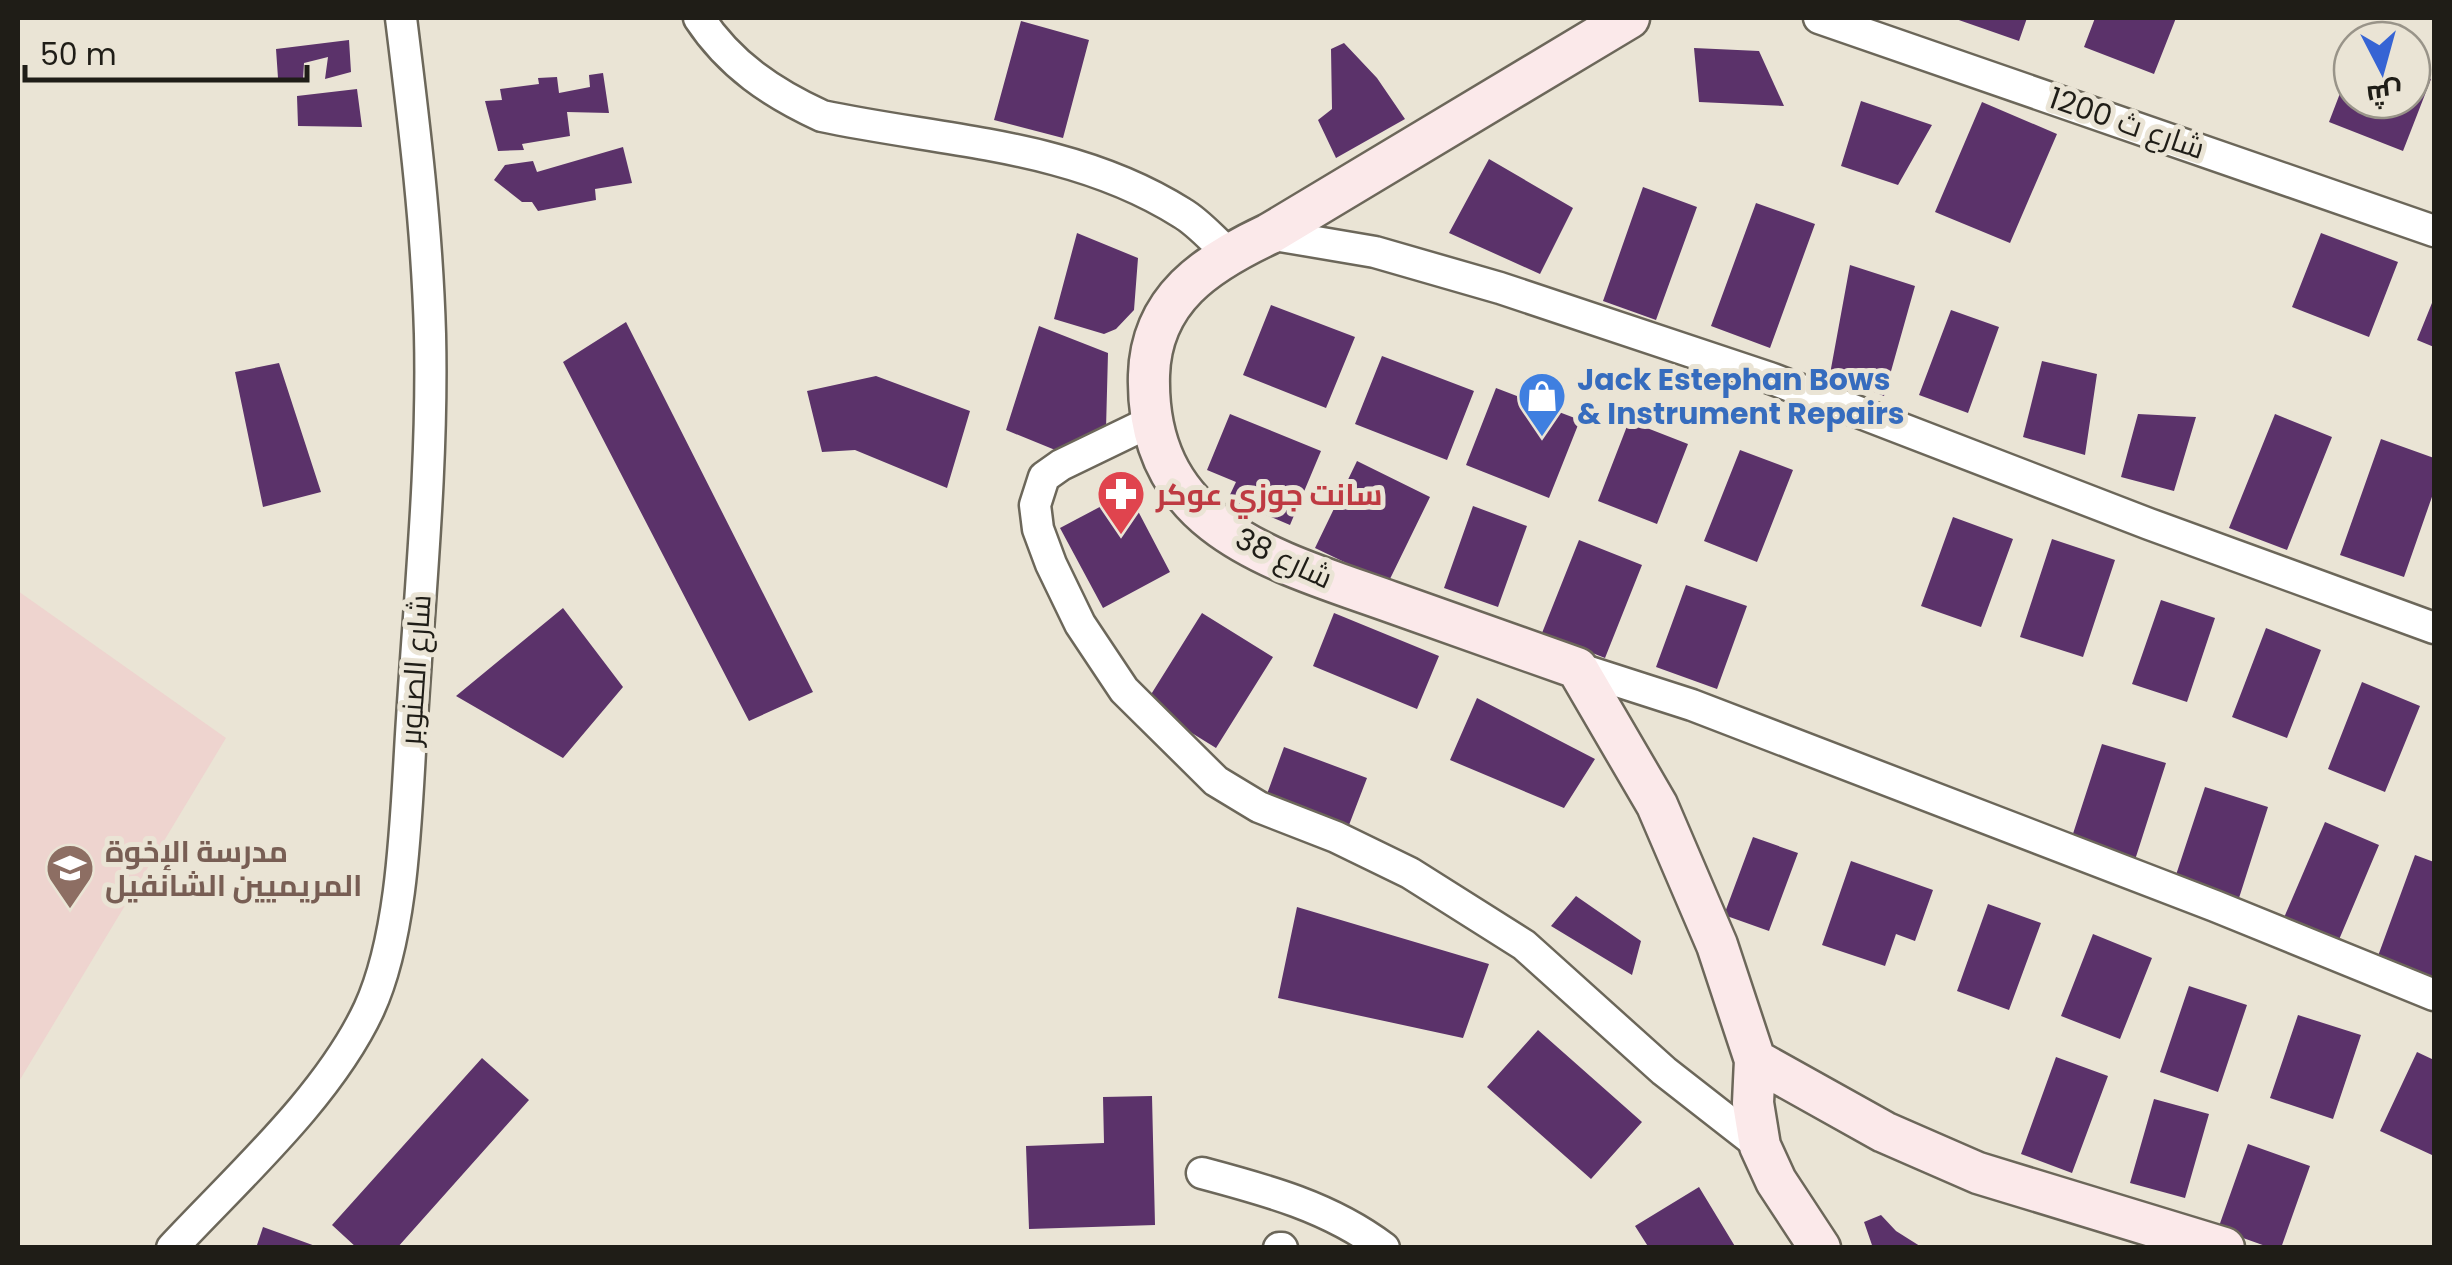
<svg xmlns="http://www.w3.org/2000/svg" width="2452" height="1265" font-family="Poppins,Cairo,sans-serif">
<style>
.education{fill:#eed4cf}
.building{fill:#5b326a}
.lines{fill:none;stroke-linecap:round;stroke-linejoin:round}
.street-casing{stroke:#6c675a;stroke-width:35}
.secondary-casing{stroke:#6c675a;stroke-width:45}
.street{stroke:#fff;stroke-width:30}
.secondary{stroke:#fbe9ea;stroke-width:40}
.labels{text-anchor:middle;dominant-baseline:central;stroke-width:10;stroke-linejoin:round;paint-order:stroke}
.street-label{font-size:30px;fill:#1f1d17;stroke:#eae4d5}
.shop-label{font-size:30px;font-weight:bold;fill:#366cbe;stroke:#eae4d5;text-anchor:start}
.health-label{font-size:30px;font-weight:bold;fill:#be3a42;stroke:#eae4d5;text-anchor:start}
.education-label{font-size:30px;font-weight:bold;fill:#785e54;stroke:#eae4d5;text-anchor:start}
</style>
<rect width="100%" height="100%" fill="#eae4d5"/>
<path class="education" d="M18 591 226 738 18 1083Z"/>
<path class="building" d="M1953 18H2027L2019 41Z
M2095 18H2176L2154 74 2084 47Z
M1021 21 1089 40 1063 138 994 120Z
M349 40 351 72 325 79 328 57 304 63 303 80 278 78 276 49Z
M1344 43 1377 78 1405 119 1336 158 1318 120 1332 109 1331 49Z
M1694 48 1759 51 1784 106 1699 102Z
M2352 62V100H2412V72L2431 79 2403 151 2329 122Z
M603 73 609 113 567 112 570 136 522 144 524 150 498 151 485 101 502 100 500 89 539 84 538 78 557 77 559 93 590 87 589 75Z
M357 89 362 127 298 126 297 96Z
M1861 101 1932 125 1898 185 1841 166Z
M1982 102 2057 134 2010 243 1935 212Z
M623 147 632 183 595 189 596 200 538 211 532 202H522L494 180 505 165 533 161 537 172Z
M1489 159 1573 208 1540 274 1449 233Z
M1643 187 1697 207 1656 320 1603 301Z
M1756 203 1815 224 1770 348 1711 326Z
M1077 233 1138 258 1134 310 1116 329 1104 334 1054 319Z
M2321 233 2398 262 2369 337 2292 307Z
M1850 265 1915 286 1884 396 1830 374Z
M2434 298V347L2417 340Z
M1271 305 1355 337 1326 408 1243 375Z
M1951 310 1999 327 1968 413 1919 395Z
M626 322 813 692 749 721 563 362Z
M1039 326 1108 353 1106 429 1065 454 1006 430Z
M1382 356 1474 391 1447 460 1355 424Z
M2042 361 2097 374 2085 455 2023 437Z
M279 363 321 492 263 507 235 372Z
M876 376 970 411 947 488 855 450 822 452 807 391Z
M1496 388 1580 420 1549 498 1466 465Z
M1230 414 1321 451 1290 525 1228 499 1236 482 1207 470Z
M2138 414 2196 417 2174 491 2121 477Z
M2275 414 2332 437 2287 550 2229 528Z
M1629 421 1688 444 1657 524 1598 501Z
M2381 439 2434 458V491L2404 577 2340 555Z
M1740 450 1793 470 1757 562 1704 541Z
M1357 461 1430 497 1388 583 1315 548Z
M1128 492 1170 572 1103 608 1060 528Z
M1473 506 1527 526 1498 607 1444 588Z
M1953 517 2013 539 1981 627 1921 606Z
M2052 539 2115 560 2083 657 2020 637Z
M1579 540 1642 565 1605 658 1542 633Z
M1686 585 1747 606 1717 689 1656 667Z
M2161 600 2215 618 2187 702 2132 684Z
M563 608 623 687 563 758 456 696Z
M1202 613 1273 657 1216 748 1145 704Z
M1334 613 1439 656 1417 709 1313 666Z
M2266 628 2321 650 2287 738 2232 717Z
M2362 682 2420 706 2385 792 2328 769Z
M1477 698 1595 759 1564 808 1450 760Z
M2102 744 2166 763 2134 863 2070 843Z
M1284 747 1367 778 1349 825 1267 794Z
M2205 787 2268 807 2239 898 2175 878Z
M2325 822 2379 845 2338 942 2283 920Z
M1753 837 1798 853 1769 931 1724 915Z
M2415 855 2434 862V977L2378 956Z
M1851 861 1933 890 1915 941 1896 934 1885 966 1822 945Z
M1576 896 1641 941 1632 975 1551 926Z
M1988 904 2041 923 2009 1010 1957 991Z
M1297 907 1489 964 1463 1038 1278 998Z
M2093 934 2152 958 2120 1039 2061 1016Z
M2189 986 2247 1005 2218 1092 2160 1072Z
M2298 1015 2361 1035 2333 1119 2270 1098Z
M1538 1030 1642 1122 1591 1179 1487 1087Z
M2417 1052 2434 1060 2432 1155 2380 1131Z
M2056 1057 2108 1076 2072 1173 2021 1154Z
M482 1058 529 1100 397 1248H357L332 1225Z
M1152 1096 1155 1225 1029 1229 1026 1146 1104 1143 1103 1097Z
M2154 1099 2209 1114 2185 1198 2130 1183Z
M2248 1144 2310 1166 2281 1248H2271L2218 1229Z
M1699 1187 1736 1248H1649L1635 1226Z
M1881 1215 1896 1231 1923 1248H1873L1864 1222Z
M263 1227 318 1247V1248H256Z"/>
<g class="lines">
<g class="street-casing">
<path id="street" d="M699 18C730 65 772 93 822 116 945 142 1073 144 1182 213 1199 223 1213 240 1228 253
M1819 18 2434 231
M1269 234 1375 252 1500 288 1770 378 2149 524 2434 628
M1152 421 1061 465 1044 477 1035 505 1038 529 1051 564 1080 624 1124 690 1216 781 1259 807 1336 837 1410 873 1524 945 1664 1071 1760 1146
M1577 668 1692 705 2215 906 2434 995
M1202 1173C1266 1190 1330 1207 1384 1248
M172 1248C238 1177 328 1097 369 1009 405 931 406 806 412 719 420 591 433 462 430 334 427 227 414 123 401 18
M1279 1248H1282"/>
</g>
<g class="secondary-casing">
<path id="secondary" d="M1629 18 1269 234C1207 263 1151 299 1149 375 1145 528 1273 560 1391 602 1453 624 1515 646 1577 668L1657 805 1717 945 1755 1060 1753 1103 1760 1146 1776 1181 1820 1248
M1755 1060 1884 1132 1978 1173 2224 1248"/>
</g>
<use href="#street" class="street"/>
<use href="#secondary" class="secondary"/>
</g>
<defs>
<g id="shop-pin" transform="scale(2.5)"><path d="M0 17L-7.5 6A9.5 9.5 0 1 1 7.5 6Z" fill="#3f7fe0" stroke="#eae4d5"/><path d="M-5-2.5h2.3a2.7 3.5 0 0 1 5.4 0H5L5.5 6h-11ZM-1.5-2.5h3a1.5 2.3 0 0 0-3 0Z" fill="#fff"/></g>
<g id="pharmacy-pin" transform="scale(2.5)"><path d="M0 17L-7.5 6A9.5 9.5 0 1 1 7.5 6Z" fill="#e0444e" stroke="#eae4d5"/><path d="M-2-6h4v4h4v4h-4v4h-4v-4h-4v-4h4Z" fill="#fff"/></g>
<g id="university-pin" transform="scale(2.5)"><path d="M0 17L-7.5 6A9.5 9.5 0 1 1 7.5 6Z" fill="#8d6e63" stroke="#eae4d5"/><path d="M0-5L7-2L0 1L-7-2ZM-4 1L0 2.5L4 1V4Q0 6-4 4Z" fill="#fff"/></g>
</defs>
<g fill-rule="evenodd">
<use href="#shop-pin" x="1542" y="396"/>
<use href="#pharmacy-pin" x="1121" y="494"/>
<use href="#university-pin" x="70" y="868"/>
</g>
<g class="labels">
<g class="street-label">
<text transform="translate(2127 123) rotate(19)">شارع ث 1200</text>
<text transform="translate(1284 558) rotate(25)">شارع 38</text>
<text transform="translate(415 670) rotate(-86)">شارع الصنوبر</text>
</g>
<g class="shop-label">
<text x="1577" y="379">Jack Estephan Bows<tspan x="1577" dy="34">&amp; Instrument Repairs</tspan></text>
</g>
<g class="health-label">
<text x="1156" y="494">سانت جوزي عوكر</text>
</g>
<g class="education-label">
<text x="105" y="851">مدرسة الإخوة<tspan x="105" dy="34">المريميين الشانفيل</tspan></text>
</g>
</g>
<rect width="2452" height="1265" fill="none" stroke="#1f1d17" stroke-width="40"/>
<g transform="translate(2382 70) rotate(174)"><circle r="48" fill="#eae4d5" stroke="#999489" stroke-width="2.5"/>
<path d="M0-8L18 38L0 25L-18 38Z" fill="#3664d4"/>
<text y="-15" font-size="28" font-weight="bold" text-anchor="middle" fill="#1f1d17">ش</text>
</g>
<path d="M25 65v15h282v-15" fill="none" stroke="#1f1d17" stroke-width="5"/>
<text x="40" y="65" font-size="30" fill="#1f1d17" stroke="#eae4d5" stroke-width="8" paint-order="stroke">50 m</text>
</svg>
